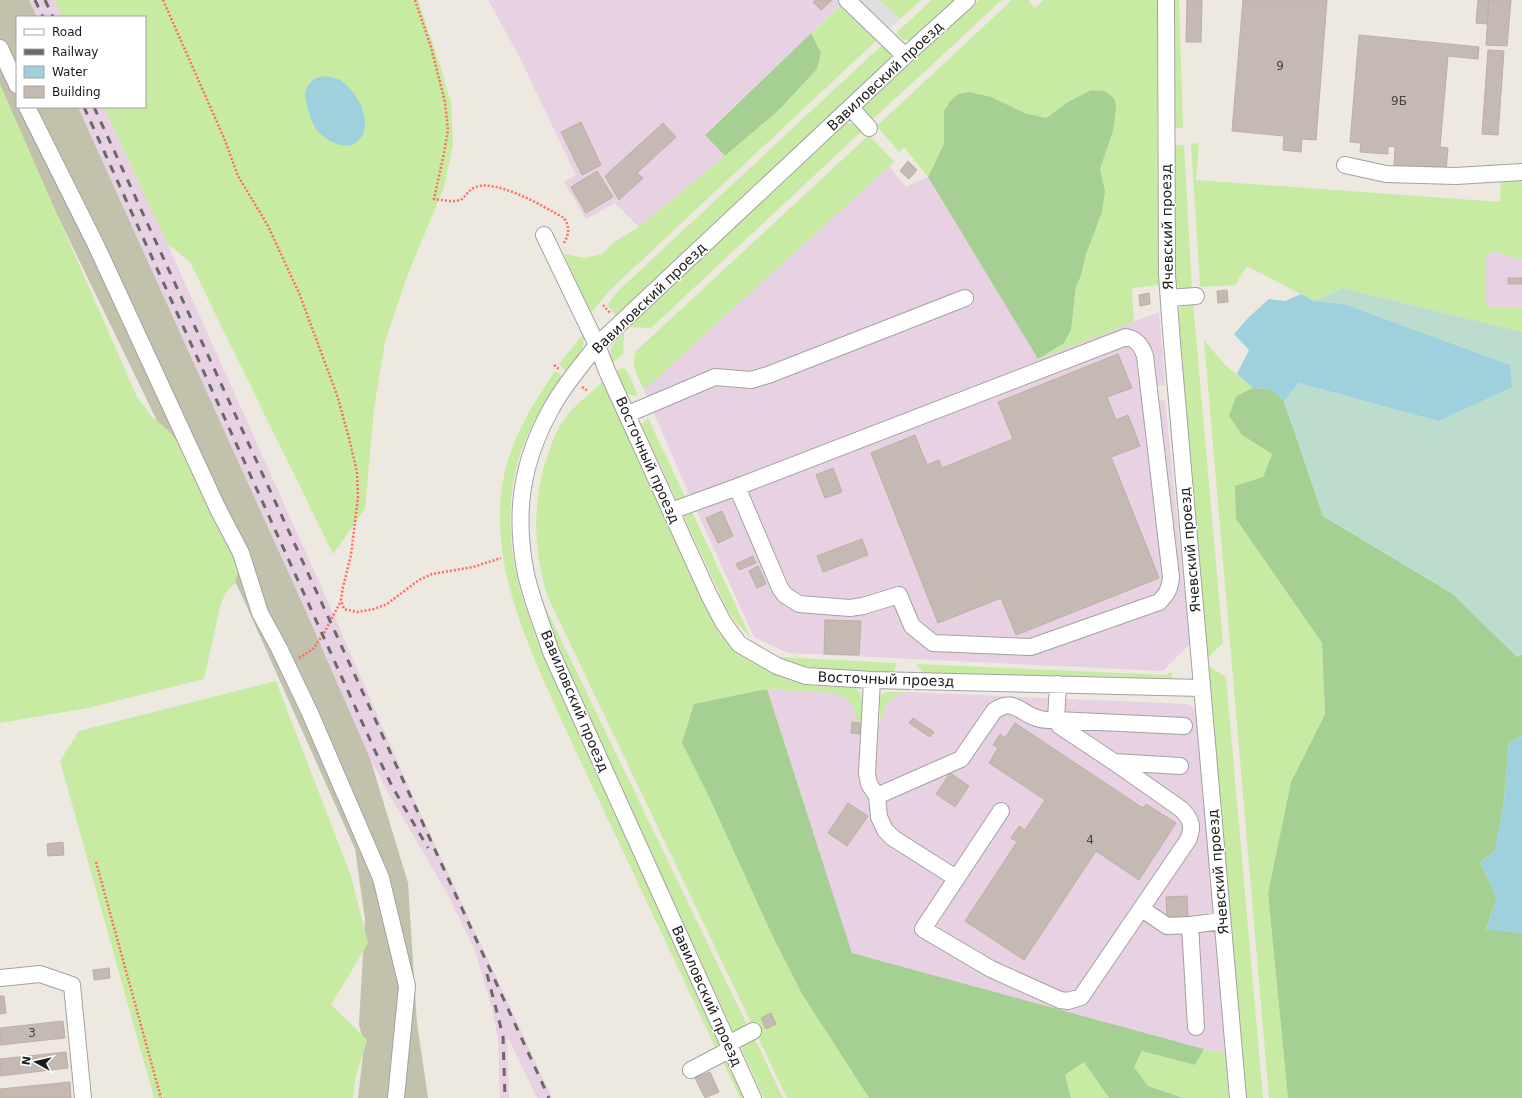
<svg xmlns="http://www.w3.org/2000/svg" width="1522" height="1098" font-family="'DejaVu Sans',sans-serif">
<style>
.industrial{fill:#e7d1e3}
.construction{fill:#c2c1ab}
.grass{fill:#c8eba3}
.forest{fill:#a6cf93}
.wetland{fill:#bcdccd}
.parking{fill:#dfdfdf}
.water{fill:#9ed0dd}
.building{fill:#c5bab3;stroke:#bfaea2}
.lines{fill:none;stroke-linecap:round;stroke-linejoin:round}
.minor-casing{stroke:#a2a2a2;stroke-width:18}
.path{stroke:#ff6c5f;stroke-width:2.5;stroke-dasharray:2 2;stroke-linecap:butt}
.minor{stroke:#fff;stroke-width:16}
.rail{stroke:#696969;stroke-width:3;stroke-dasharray:8 8;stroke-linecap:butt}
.labels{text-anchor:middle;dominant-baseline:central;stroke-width:3;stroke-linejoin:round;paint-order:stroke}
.number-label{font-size:12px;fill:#464341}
.street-label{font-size:14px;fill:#1b1b1b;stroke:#fff}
</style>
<rect width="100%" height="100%" fill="#ede8e0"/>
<path class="industrial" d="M29 0H55L62 17H37Z
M488 0H845L705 134 725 156 639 227 615 203 586 219 564 182 576 175 518 54Z
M78 107H104L167 243 328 602 418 808 552 1098H537L507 1036 509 1098H500L498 1038 492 1009 475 950 447 893 389 794 370 758 304 607Z
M889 166 906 187 928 177 1038 359 1159 312 1165 385 1157 386 1158 401 1165 400 1190 644 1163 671 788 653 754 637 689 494 644 390Z
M1492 251 1522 260V308H1489L1486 304V257Z
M767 689 833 693 843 696 850 702 855 711 856 720 861 721 882 722 883 713 887 704 895 696 905 692 1187 704 1194 708 1197 715 1199 729 1225 1053 1204 1049 852 953Z"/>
<path class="construction" d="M0 0H29L37 17H17V107H78L304 607 370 758 408 883 417 1023 428 1098H358L364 1046 359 1024 365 919 355 849 242 596 0 97Z"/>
<path class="grass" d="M55 0H418L440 65 451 103 453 145 444 187 408 274 385 342 374 409 365 509 333 554 190 262 167 243 104 107H145V17H62Z
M880 0H921L900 19Z
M932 0H955L911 40H903L896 33Z
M979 0H1002L871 121 862 111 863 107Z
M1012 0H1028L1035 8 1044 0H1157V169L1160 285 1132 288 1134 322 1038 359 1064 343 1071 330 1076 286 1081 276 1086 254 1105 191 1100 169 1113 131 1104 91 1091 90 1068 102 1046 118 1025 113 991 97 944 111V144L928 177 904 147 899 152 877 126Z
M1175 0H1179L1183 128H1174Z
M843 3 870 33 878 39 609 291 591 313 564 254 585 258 602 254 614 242 639 227 725 156 780 109 817 69 821 53 811 33Z
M883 44 887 48 892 58 616 315 607 305 618 291Z
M0 84 137 397 153 418 169 431 191 458 239 569 235 583 227 591 221 603 204 679 88 708 0 723Z
M847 123 854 124 862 131 651 328 628 327 843 125Z
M869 135 894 162 644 390C638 377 630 364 636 351Z
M1199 143 1196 180 1500 202 1501 180H1522V260L1492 251 1486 257V303L1489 308H1522V332L1343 288 1314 301 1247 266 1235 285 1200 287 1191 144Z
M1174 145H1184L1192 290 1182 291 1176 285Z
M1193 302 1223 643 1207 658 1179 319C1179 306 1180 305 1193 302Z
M623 332 624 333 623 354 613 363C607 350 614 341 623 332Z
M583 334C587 350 576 360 566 371L559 364Z
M1204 340 1224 364 1253 388 1236 396 1242 435 1272 454 1263 477 1236 519 1322 643 1325 714 1291 782 1268 893 1288 1098H1269Z
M622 368 626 369 638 395C623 398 621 384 615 372Z
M555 371 562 376C549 397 536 417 526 439 507 482 507 533 517 577 522 600 531 622 538 644L722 1046 716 1049C677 965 637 882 598 798 581 762 564 727 548 690 523 634 498 573 500 510 502 453 525 416 555 371Z
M603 381 719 631 742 655 761 667 791 681 814 686 853 687C866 693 861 709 861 721H856C855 704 849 698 833 693L767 689 682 743 709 797 773 937 802 994 869 1098H787L547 595C532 546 532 494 551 446 554 437 559 425 566 417 576 404 591 393 603 381Z
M648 418 751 638 734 620 726 607 642 426 643 423Z
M540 596 748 1027 740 1032H735L732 1029 558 650Z
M778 657 897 663 894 671 890 673 824 669 798 665Z
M916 664 1166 675 1170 672 1172 673V678L923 673Z
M1207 665 1226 677 1263 1098H1246Z
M276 681 351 876 368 943 331 1005 367 1040 355 1080 353 1098H154L60 761 79 731Z
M886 692H905C889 698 883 705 882 722H880V698L881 695Z
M754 1037 783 1098H764L742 1050C742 1042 747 1041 754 1037Z
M1204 1049 1225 1053 1229 1098H1182L1148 1086 1134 1067 1142 1051 1195 1065Z
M729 1059 747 1098H740L723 1062Z
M1084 1062 1109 1098H1071L1065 1075Z"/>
<path class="forest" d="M811 33 821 53 817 69 780 109 725 156 705 135Z
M1091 90 1104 91 1114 98 1116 108 1113 131 1100 169 1105 191 1102 212 1086 254 1081 276 1076 286 1071 330 1064 343 1038 359 928 177 944 144V111L950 101 959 94 969 92 991 97 1025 113 1046 118 1068 102Z
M1253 388 1271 389 1284 401 1323 516 1453 594 1517 657 1522 654V736L1509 743 1504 800 1495 851 1480 862 1497 898 1486 929 1522 933V1098H1288L1268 893 1291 782 1325 714 1322 643 1236 519 1235 486 1263 477 1272 454 1242 435 1229 416 1236 396Z
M767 689 852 953 1204 1049 1195 1065 1142 1051 1134 1067 1148 1086 1183 1098H1109L1084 1062 1065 1075 1071 1098H869L802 994 773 937 709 797 682 743 694 704Z"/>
<path class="wetland" d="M1343 288 1522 332V654L1517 657 1453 594 1323 516 1284 401 1297 383 1438 421 1510 365 1344 304 1314 301Z"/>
<path class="parking" d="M856 0H880L900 19 886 31Z"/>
<path class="water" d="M325 76C330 77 336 78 340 80 358 92 376 125 357 142 344 152 322 139 315 127 312 122 305 101 305 95 305 89 309 83 314 79 317 77 322 77 325 76Z
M1301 294 1314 301 1344 304 1510 365 1512 387 1438 421 1298 383 1284 401 1271 389 1253 388 1237 374 1249 350 1234 334 1249 317 1269 299 1285 301Z
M1522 736V933L1486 930 1497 898 1480 862 1495 851 1504 800 1509 743Z"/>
<path class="building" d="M816 0H832L821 10 813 2Z
M1187 0H1202L1201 42H1186Z
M1243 0H1327L1316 140 1302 139 1301 152 1283 150 1284 136 1232 131Z
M1478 0H1489L1487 24 1476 23Z
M1489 0H1511L1507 46 1486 45Z
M1359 35 1479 47 1478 59 1448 56 1440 147 1448 148 1446 171 1394 166 1395 147 1388 146V154L1360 152 1361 143 1350 142Z
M1488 50 1504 51 1498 135 1482 134Z
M581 122 601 165 582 175 561 132Z
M663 123 676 137 637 173 643 178 619 200 605 176Z
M908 161 917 170 909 179 900 171Z
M597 171 613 197 586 213 571 187Z
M1508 278H1522V284H1508Z
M1227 290 1228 302 1218 303 1217 291Z
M1149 293 1150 304 1140 306 1139 295Z
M1118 354 1132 388 1107 397 1116 420 1128 415 1140 446 1111 457 1159 578 1016 635 1001 598 938 623 871 453 915 435 927 465 939 460 942 468 1013 439 998 402Z
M833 468 842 492 825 498 816 475Z
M722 511 733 536 718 543 706 518Z
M862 539 868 555 823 572 817 556Z
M753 556 756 563 739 570 736 564Z
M758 566 766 584 757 588 749 571Z
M825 620 861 621 859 655 824 654Z
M913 718 934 732 930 737 909 723Z
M852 722 860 723V734L851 733Z
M1015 723 1143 808 1146 804 1176 823 1139 880 1096 851 1024 960 965 921 1017 842 1011 838 1019 826 1025 830 1045 800 989 763 998 748 993 745 1000 734 1005 738Z
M950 773 969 786 955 807 936 794Z
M848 803 868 816 847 846 828 833Z
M63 842 64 855 48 856 47 844Z
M1187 896 1188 916 1167 918 1166 897Z
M109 968 110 978 94 980 93 970Z
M0 996H4L6 1013 0 1014Z
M771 1013 776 1024 766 1029 761 1018Z
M63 1021 65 1038 0 1045V1028Z
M66 1052 68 1068 0 1076V1059Z
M710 1072 719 1092 705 1098 695 1078Z
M70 1082 71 1098H0V1089Z"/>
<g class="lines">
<g class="minor-casing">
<path id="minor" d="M847 0 905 56
M1166 0 1167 275 1172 343 1238 1098
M0 48 17 85
M27 107 96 245 218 509 241 553 260 613 279 648 310 713 381 878 407 986 396 1098
M851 108 869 128
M1345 165 1386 174 1456 176 1522 172
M544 235 597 345 607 371 709 595 723 622 739 644 777 666 806 676 872 680 1202 688
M1169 298 1196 296
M1126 337C1137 339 1142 346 1145 356L1171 577C1170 589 1167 594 1159 602L1031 647 933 643 912 626 899 595 863 606 850 608 799 604 785 595 780 588 737 487Z
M628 414 715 377 751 380 768 375 965 298
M671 511 737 487
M872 680 867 773 869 784 877 796 879 817 885 830 893 838 956 878
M1058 684 1056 720 1060 726 1114 762 1180 766
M877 796 961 759 994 711C1013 697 1020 713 1037 718 1044 721 1049 720 1056 720L1184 726
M1001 811 923 929 991 969 1060 1000 1068 1001 1081 997 1188 840C1194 826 1191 819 1181 809L1114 762
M1142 909 1167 926 1190 925
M0 978 40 974 72 985 83 1098
M1196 1027 1190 925 1222 921
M728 1044 753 1031
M691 1070 731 1049
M753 1098 551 652C543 627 532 601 526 574 514 514 521 463 551 409 563 386 581 366 597 345L905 56 967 0"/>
</g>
<path class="path" d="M163 0 224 138 238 176 267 224 299 293 337 395 349 438 357 472 358 497 351 555 343 587 341 600 344 609 357 612 374 609 387 604 419 580 432 574 473 567 501 558
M415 0 431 47 445 102 448 130 444 153 434 199C441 200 456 203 462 199 467 195 469 189 476 187 497 179 545 207 564 218 570 227 569 234 564 243
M603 305 611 314
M554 365 559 369
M582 387 588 391
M299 658 313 649 323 635 341 601
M96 862 161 1098"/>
<use href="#minor" class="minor"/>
<path class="rail" d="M35 0 43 17
M45 0 53 17
M84 107 376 753 393 788 428 848
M94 107 549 1098
M487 974 503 1036 505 1098"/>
</g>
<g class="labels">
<g class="number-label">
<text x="1280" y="66">9</text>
<text x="1399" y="101">9Б</text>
<text x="1090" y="840">4</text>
<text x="32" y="1033">3</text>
</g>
<g class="street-label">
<text transform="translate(885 76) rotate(-43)">Вавиловский проезд</text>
<text transform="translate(1167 227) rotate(-91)">Ячевский проезд</text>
<text transform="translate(649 298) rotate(-44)">Вавиловский проезд</text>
<text transform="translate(648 460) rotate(66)">Восточный проезд</text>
<text transform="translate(1190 550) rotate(-95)">Ячевский проезд</text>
<text transform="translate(886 679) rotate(2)">Восточный проезд</text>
<text transform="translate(575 701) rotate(67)">Вавиловский проезд</text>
<text transform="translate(1218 872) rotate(-95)">Ячевский проезд</text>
<text transform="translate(707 996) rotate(66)">Вавиловский проезд</text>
</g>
</g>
<rect x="16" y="16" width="130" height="92" fill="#ffffff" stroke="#a4a4a4"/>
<rect x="24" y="29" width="20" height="6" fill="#ffffff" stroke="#a4a4a4"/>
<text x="52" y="36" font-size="12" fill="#1b1b1b">Road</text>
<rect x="24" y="49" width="20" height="6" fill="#696969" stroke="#a4a4a4"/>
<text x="52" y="56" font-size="12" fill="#1b1b1b">Railway</text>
<rect x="24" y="66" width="20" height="12" fill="#9ed0dd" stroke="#a4a4a4"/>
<text x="52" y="76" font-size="12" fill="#1b1b1b">Water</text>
<rect x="24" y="86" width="20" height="12" fill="#c5bab3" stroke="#a4a4a4"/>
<text x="52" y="96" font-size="12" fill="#1b1b1b">Building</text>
<g transform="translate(36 1062) rotate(278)" stroke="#ffffff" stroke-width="3" paint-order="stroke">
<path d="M0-3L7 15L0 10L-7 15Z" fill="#1b1b1b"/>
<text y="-6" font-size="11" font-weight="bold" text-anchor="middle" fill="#1b1b1b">N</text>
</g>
</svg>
